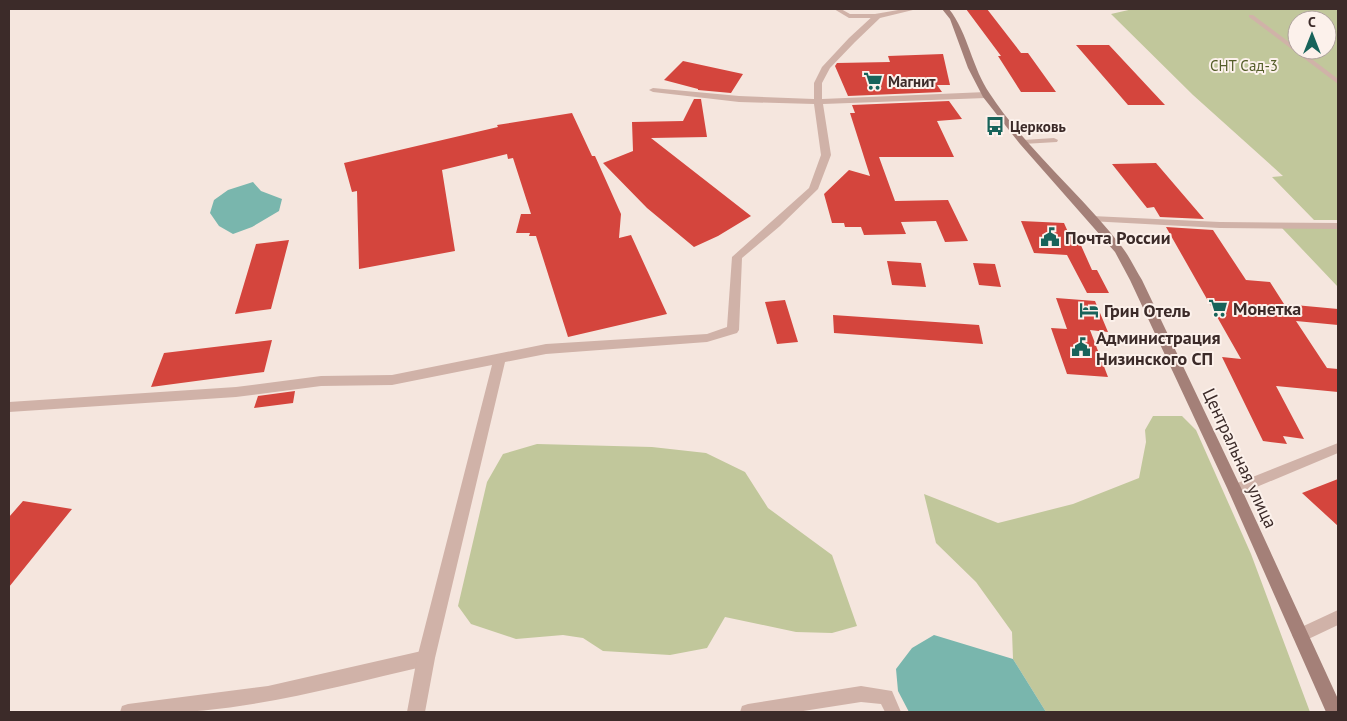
<svg xmlns="http://www.w3.org/2000/svg" width="1347" height="721" font-family="'PT Sans',sans-serif">
<style>
.green{fill:#c1c79b;fill-rule:evenodd}
.water{fill:#79b6ad}
.building{fill:#d4453d}
.lines{fill:none;stroke-linecap:round;stroke-linejoin:round}
.lane{fill:#d0b2a8;fill-rule:evenodd}
.street{fill:#d0b2a8;fill-rule:evenodd}
.secondary{fill:#a48078;fill-rule:evenodd}
.labels{text-anchor:middle;dominant-baseline:central;stroke-width:4;stroke-linejoin:round;paint-order:stroke}
.far-park-label{font-size:15px;fill:#545d29;stroke:#fcf1eb}
.far-poi-label{font-size:15px;font-weight:bold;fill:#3c2b29;stroke:#fcf1eb;text-anchor:start}
.poi-label{font-size:18px;font-weight:bold;fill:#3c2b29;stroke:#fcf1eb;text-anchor:start}
.street-label{font-size:18px;fill:#3c2b29;stroke:#fcf1eb}
</style>
<rect width="100%" height="100%" fill="#f5e6de"/>
<path class="green" d="M1133 9H1338V220H1314L1272 177 1283 176 1193 95 1111 14ZM1297 20H1327V50H1297Z
M1282 228H1338V287Z
M1153 416H1182L1196 430 1251 554 1310 712H1046L1013 659 1012 632 976 582 936 543 924 494 998 523 1073 504 1139 478 1146 442 1145 430Z
M537 444 652 447 706 453 745 472 768 508 832 555 857 626 832 633 796 632 725 617 707 648 670 655 603 651 583 638 563 635 516 639 471 624 458 606 487 482 503 454Z"/>
<path class="water" d="M253 182 261 191 282 199 279 211 252 227 233 234 219 226 210 213 214 200 228 190Z
M934 635 1013 659 1046 712H909L898 691 896 669 912 648Z"/>
<path class="building" d="M966 9H987L1021 53H1028L1056 92H1021L998 56H1001Z
M1076 45H1109L1165 105H1128Z
M943 54 950 85H937L942 92 848 96 835 66 837 63 890 62 888 56Z
M683 61 743 74 731 93 698 90V89L664 80Z
M694 99H701L707 137 651 138 751 216 718 236 694 247 647 208 603 163 633 151 632 122 683 121Z
M949 101 962 119 937 121 954 157H879L895 201 948 200 968 241 945 242 936 221 901 222 906 234 864 235 861 227H845L844 223H832L824 194 849 170 870 176 850 113H855L852 105Z
M572 113 592 156H595L621 214 619 238 631 235 667 314 568 337 536 236H529L530 233H516L521 214H531L513 158 508 159 507 154 442 170 455 251 359 269 357 191 352 192 344 163 498 127 497 125Z
M1156 163 1204 219 1160 217 1154 207 1147 208 1112 164Z
M1021 221 1064 223 1068 232H1075L1092 270H1097L1109 293H1087L1067 255 1034 253Z
M1166 227 1213 230 1246 280 1270 282 1284 304 1338 309V325L1296 321 1327 368 1338 369V392L1276 386 1304 439 1283 436 1287 444 1263 441 1222 357 1241 359Z
M289 240 271 309 235 314 256 244Z
M887 261 921 263 926 287 892 285Z
M973 263 995 264 1001 287 979 285Z
M1056 298 1095 301 1108 332 1090 330 1108 377 1067 374 1051 328 1067 329Z
M785 300 798 342 777 344 765 302Z
M833 315 979 325 983 344 834 333Z
M272 340 264 372 151 387 164 353Z
M295 391 293 403 254 408 258 396Z
M1338 479V526L1302 493Z
M23 501 72 509 9 587V517Z"/>
<g class="lines">
<path class="lane" d="M834 9H841L850 14H878L881 16 878 18H849Z
M1249 15H1253L1297 48V50H1300L1338 79V84L1249 17Z
M1054 138 1058 140 1057 142 1023 144 1019 142 1023 140Z
M1092 216 1220 222 1338 223V229L1220 228 1089 221V217Z
M1338 443V453L1235 496 1230 494 1228 490 1230 486Z
M1338 610V625L1300 643 1295 640 1292 635 1295 630Z
M426 650 431 653 434 658 431 663 426 666C326 689 224 719 120 712L122 706 128 704 268 686Z
M861 686 892 691 901 712H885L881 704 861 702 797 712H740L742 706 748 704Z"/>
<path class="street" d="M904 9H917L880 18 855 42 830 68 822 83V99L986 92 990 95 986 98 823 104 831 155 818 189 780 226 742 258 739 330 737 333 707 342 546 354 505 362 435 658 425 712H407L417 658 492 365 392 385 321 386 236 397 9 412V402L236 387 321 376 392 375 546 344 707 334 727 327 732 257 809 188 821 155 814 104 739 102 653 92 649 90 653 88 739 96 814 99V83L822 67 849 38 875 14Z"/>
<path class="secondary" d="M942 9H949C968 33 972 68 990 94 1026 149 1082 195 1122 247 1130 257 1135 269 1142 280L1242 490 1338 699V712H1326L1228 490 1130 280 1115 252 1020 144 983 97 968 68 950 19Z"/>
</g>
<defs>
<g id="supermarket-bare" transform="scale(1.5)"><path d="M-6-5.5h2.5l.6 2H6L4.5 2H-2.5L-4.4-4H-6ZM-1.5 3.2a1.3 1.3 0 1 0 .1 0ZM3 3.2a1.3 1.3 0 1 0 .1 0Z" fill="#18635a" stroke="#fcf1eb" stroke-width="2.5" paint-order="stroke"/></g>
<g id="bus-bare" transform="scale(1.5)"><path d="M-5-6H5V4H4V6H2V4H-2V6H-4V4H-5ZM-3.5-4V0h7V-4ZM-3.5 1.2v1.5H-2V1.2ZM2 1.2v1.5H3.5V1.2Z" fill="#18635a" stroke="#fcf1eb" stroke-width="2.5" paint-order="stroke"/></g>
<g id="civic-bare" transform="scale(1.5)"><path d="M-.6-6.5H3V-4.5H.6V-3L4-1V1h2V6H-6V1h2V-1L-.6-3ZM-1.2 2.5V6h2.4V2.5Z" fill="#18635a" stroke="#fcf1eb" stroke-width="2.5" paint-order="stroke"/></g>
<g id="hotel-bare" transform="scale(1.5)"><path d="M-6-4.5h1.5V1H6V5H4.5V3h-9V5H-6ZM-4 0a1.8 1.8 0 1 1 3.6 0ZM.5 0V-2.5h3Q6-2.5 6 0Z" fill="#18635a" stroke="#fcf1eb" stroke-width="2.5" paint-order="stroke"/></g>
</defs>
<g fill-rule="evenodd">
<use href="#supermarket-bare" x="873" y="81"/>
<use href="#bus-bare" x="995" y="126"/>
<use href="#civic-bare" x="1050" y="237"/>
<use href="#supermarket-bare" x="1218" y="308"/>
<use href="#hotel-bare" x="1089" y="310"/>
<use href="#civic-bare" x="1081" y="347"/>
</g>
<g class="labels">
<g class="far-park-label">
<text x="1244" y="65">СНТ Сад-3</text>
</g>
<g class="far-poi-label">
<text x="888" y="81">Магнит</text>
<text x="1010" y="126">Церковь</text>
</g>
<g class="poi-label">
<text x="1065" y="237">Почта России</text>
<text x="1233" y="308">Монетка</text>
<text x="1104" y="310">Грин Отель</text>
<text x="1096" y="337">Администрация<tspan x="1096" dy="21">Низинского СП</tspan></text>
</g>
<g class="street-label">
<text transform="translate(1240 458) rotate(65)">Центральная улица</text>
</g>
</g>
<rect width="1347" height="721" fill="none" stroke="#3c2b29" stroke-width="20"/>
<g transform="translate(1312 35)"><circle r="24" fill="#fcf1eb" stroke="#afa29d"/>
<path d="M0-4L9 19L0 12L-9 19Z" fill="#18635a"/>
<text y="-8" font-size="14" font-weight="bold" text-anchor="middle" fill="#3c2b29">С</text>
</g>
</svg>
